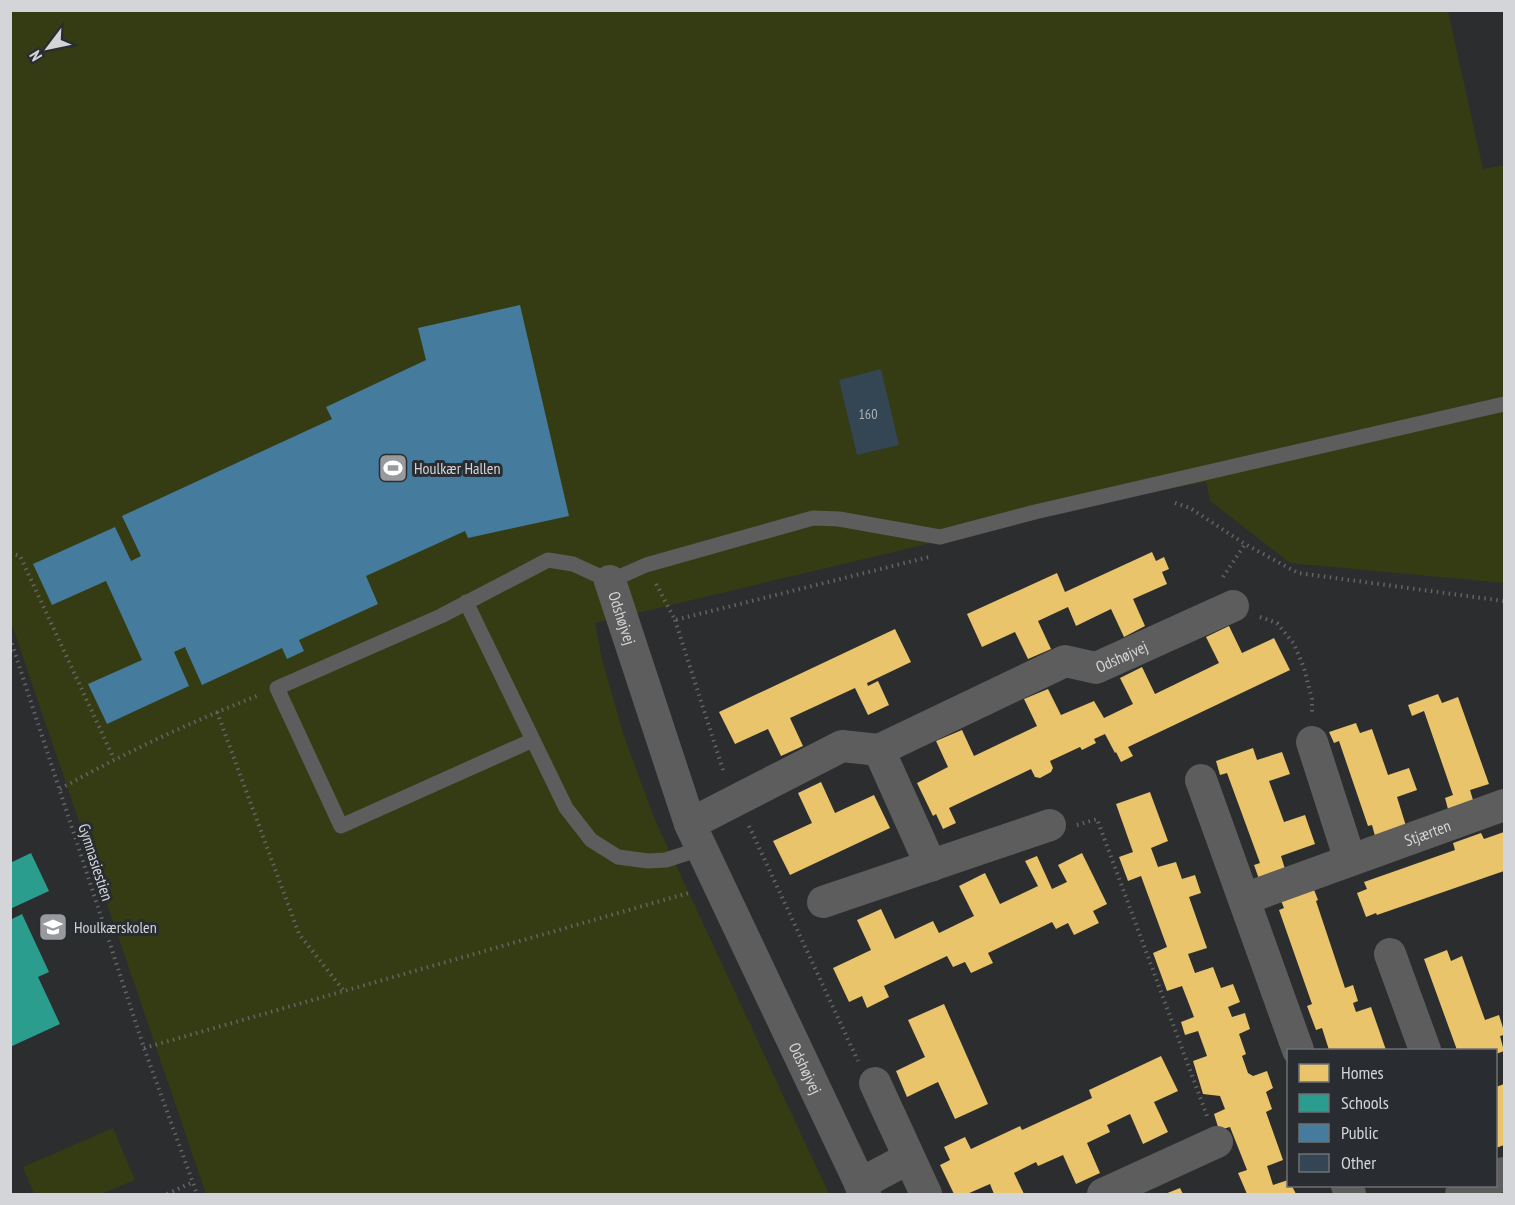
<svg xmlns="http://www.w3.org/2000/svg" width="1515" height="1205" font-family="'PT Sans Narrow',sans-serif">
<style>
.green{fill:#353c13}
.homes{fill:#e9c46a}
.schools{fill:#2a9d8f}
.public{fill:#457b9d}
.building{fill:#344553}
.lines{fill:none;stroke-linecap:round;stroke-linejoin:round}
.path{stroke:#656465;stroke-width:4;stroke-dasharray:1.5 4.5;stroke-linecap:butt}
.service{stroke:#5e5d5d;stroke-width:15}
.minor{stroke:#5e5d5d;stroke-width:32}
.labels{text-anchor:middle;dominant-baseline:central;stroke-width:6;stroke-linejoin:round;paint-order:stroke}
.number-label{font-size:14px;fill:#abb1b7}
.poi-label{font-size:16px;fill:#d3d5d8;stroke:#292d31;text-anchor:start}
.street-label{font-size:16px;fill:#d3d5d8;stroke:#292d31}
</style>
<rect width="100%" height="100%" fill="#2b2d2f"/>
<path class="green" d="M10 11H1448L1483 169 1504 165V583L1290 563 1210 501 1206 482 1130 496 595 623 602 659 624 736 655 820 829 1194H206L11 622Z
M113 1128 135 1180 101 1194H34L23 1167Z"/>
<path class="homes" d="M1152 552 1156 561 1164 557 1169 569 1162 572 1167 584 1133 599 1145 626 1124 637 1111 609 1076 626 1068 607 1038 621 1051 649 1028 659 1015 632 982 647 967 614 1057 573 1065 592Z
M1229 626 1242 653 1274 638 1290 670 1128 747 1133 756 1121 762 1116 752 1115 753 1105 734 1094 739 1096 743 1082 750 1080 747 1050 761 1053 768 1051 772 1040 778 1035 777 1031 769 949 808 956 823 943 829 936 814 933 816 917 783 948 767 936 741 962 730 974 756 1037 726 1024 699 1048 689 1061 715 1094 701 1104 718 1133 704 1120 678 1142 667 1155 694 1219 663 1206 637Z
M895 629 911 662 867 683 868 686 878 681 889 705 868 715 855 688 790 718 803 746 781 756 768 729 735 744 719 712Z
M1438 694 1442 703 1458 697 1489 784 1470 790 1473 800 1448 809 1445 798 1453 795 1424 711 1412 716 1408 705Z
M1356 723 1360 733 1372 729 1388 775 1409 768 1417 790 1397 797 1406 826 1375 836 1372 825 1368 826 1339 741 1334 743 1329 732Z
M1253 748 1257 760 1282 752 1290 774 1269 781 1284 822 1305 815 1315 844 1281 856 1285 869 1259 879 1254 865 1260 863 1227 773 1220 775 1216 761Z
M821 782 835 813 874 795 890 828 790 875 773 841 812 823 798 793Z
M1150 792 1168 841 1151 848 1158 867 1176 862 1182 879 1195 875 1201 893 1189 897 1207 948 1188 954 1195 973 1213 967 1221 988 1233 984 1240 1002 1228 1007 1232 1017 1245 1013 1250 1029 1239 1034 1246 1054 1242 1056 1248 1073 1253 1076 1267 1071 1273 1088 1266 1092 1272 1109 1266 1112 1283 1160 1267 1166 1273 1185 1288 1180V1186H1292L1296 1194H1247L1238 1173 1247 1170 1230 1127 1219 1130 1214 1114 1225 1109 1220 1096 1203 1094 1193 1061 1207 1056 1198 1031 1185 1035 1181 1022 1194 1017 1182 986 1167 991 1153 953 1167 947 1141 876 1128 881 1119 857 1133 852 1116 804Z
M1504 832V871L1377 915 1376 913 1366 917 1357 893 1367 889 1364 882 1455 850 1453 843 1481 833 1484 839Z
M1082 853 1107 904 1093 911 1099 923 1074 935 1068 923 1056 929 1052 922 988 953 993 963 971 973 965 962 953 967 947 956 884 986 889 997 867 1008 862 996 849 1002 833 968 871 950 857 920 881 909 895 939 933 921 939 933 974 916 959 886 985 873 1000 904 1038 886 1025 861 1037 856 1052 889 1067 882 1058 865Z
M1313 887 1318 900 1316 901 1345 988 1353 985 1358 1001 1353 1003 1356 1012 1371 1007 1386 1050H1329L1322 1028 1316 1030 1307 1006 1312 1004 1279 910 1284 908 1280 898Z
M1447 950 1451 961 1462 956 1485 1020 1499 1015 1504 1031V1035L1500 1036 1504 1051 1496 1054V1050H1457L1424 959Z
M944 1004 988 1104 955 1119 938 1082 907 1097 896 1071 925 1057 908 1020Z
M1161 1056 1178 1091 1154 1102 1168 1132 1143 1144 1130 1114 1107 1125 1110 1132 1087 1143 1100 1173 1076 1184 1063 1155 1038 1166 1036 1162 1014 1173 1024 1194H994L990 1184 967 1194H954L940 1165 950 1160 944 1147 965 1137 971 1149 1020 1126 1022 1130 1092 1098 1089 1090Z
M1504 1084V1145L1496 1148V1087Z
M1180 1188 1183 1194H1165Z"/>
<path class="schools" d="M31 853 49 891 10 909V863Z
M22 914 49 972 38 977 60 1024 10 1047V920Z"/>
<path class="public" d="M520 305 569 516 468 538 465 531 366 576 378 604 299 640 304 651 287 659 282 648 202 685 185 647 174 652 189 686 107 724 88 684 142 660 106 581 52 605 33 564 115 527 131 561 141 556 122 516 332 419 326 407 426 360 418 328Z"/>
<path class="building" d="M881 369 899 445 857 455 839 380Z"/>
<g class="lines">
<path class="path" d="M1175 503 1190 508 1245 544 1298 573 1504 601
M10 553 20 556 114 759
M1223 577 1245 544
M656 584 675 620 929 557
M1260 617 1277 623 1294 644 1304 668 1312 699V714
M675 620 724 773
M10 638 144 1048 197 1194
M217 712 299 934 344 991
M60 789C124 753 191 722 259 695
M1077 825 1097 819 1207 1116
M749 826 858 1061
M144 1048 692 892
M167 1194 193 1182"/>
<path class="service" d="M466 602 566 808 591 840 618 857 648 861 666 860 700 849
M533 740 341 826 277 688 441 616 548 560 573 564 610 581 646 565 813 518 839 519 940 537 1035 512 1504 404"/>
<g class="minor">
<path id="s1" d="M610 581 690 824 865 1194"/>
<path d="M1312 742 1350 860"/>
<path d="M879 750 931 866"/>
<path d="M1201 780 1298 1050"/>
<path id="s2" d="M690 824 842 746 879 750 1065 661 1096 668 1233 606"/>
<path id="s3" d="M1244 899 1504 805"/>
<path d="M823 902 1050 825"/>
<path d="M1390 954 1425 1050"/>
<path d="M875 1083 926 1194"/>
<path d="M1496 1178 1504 1173"/>
<path d="M860 1184 909 1158"/>
<path d="M1347 1186 1350 1194"/>
<path d="M1103 1194 1217 1142"/>
<path d="M1461 1194 1479 1186"/>
</g>
</g>
<defs>
<g id="stadium-square" transform="scale(1.5)"><rect x="-9" y="-9" width="18" height="18" rx="4" fill="#989a9d" stroke="#292d31"/><path d="M0-5a6.5 5 0 1 0 0 10a6.5 5 0 1 0 0-10ZM-3.5-1.8h7v3.6h-7Z" fill="#fff"/></g>
<g id="school-square" transform="scale(1.5)"><rect x="-9" y="-9" width="18" height="18" rx="4" fill="#989a9d" stroke="#292d31"/><path d="M0-5L7-2L0 1L-7-2ZM-4 1L0 2.5L4 1V4Q0 6-4 4Z" fill="#fff"/></g>
</defs>
<g fill-rule="evenodd">
<use href="#stadium-square" x="393" y="468"/>
<use href="#school-square" x="53" y="927"/>
</g>
<g class="labels">
<g class="number-label">
<text x="868" y="414">160</text>
</g>
<g class="poi-label">
<text x="414" y="468">Houlkær Hallen</text>
<text x="74" y="927">Houlkærskolen</text>
</g>
<g class="street-label">
<text stroke="none"><textPath href="#s1" startOffset="39">Odshøjvej</textPath></text>
<text stroke="none"><textPath href="#s2" startOffset="474">Odshøjvej</textPath></text>
<text stroke="none"><textPath href="#s3" startOffset="195">Stjærten</textPath></text>
<text transform="translate(96 862) rotate(72)">Gymnasiestien</text>
<text stroke="none"><textPath href="#s1" startOffset="526">Odshøjvej</textPath></text>
</g>
</g>
<rect width="1515" height="1205" fill="none" stroke="#d3d5d8" stroke-width="24"/>
<rect x="1287" y="1049" width="210" height="138" fill="#292d31" stroke="#6d7074" stroke-width="1.5"/>
<rect x="1299" y="1064" width="30" height="18" fill="#e9c46a" stroke="#6d7074" stroke-width="1.5"/>
<text x="1341" y="1079" font-size="18" fill="#d3d5d8">Homes</text>
<rect x="1299" y="1094" width="30" height="18" fill="#2a9d8f" stroke="#6d7074" stroke-width="1.5"/>
<text x="1341" y="1109" font-size="18" fill="#d3d5d8">Schools</text>
<rect x="1299" y="1124" width="30" height="18" fill="#457b9d" stroke="#6d7074" stroke-width="1.5"/>
<text x="1341" y="1139" font-size="18" fill="#d3d5d8">Public</text>
<rect x="1299" y="1154" width="30" height="18" fill="#344553" stroke="#6d7074" stroke-width="1.5"/>
<text x="1341" y="1169" font-size="18" fill="#d3d5d8">Other</text>
<g transform="translate(48 48) rotate(238)" stroke="#292d31" stroke-width="4.5" paint-order="stroke">
<path d="M0-4.5L10 22L0 15L-10 22Z" fill="#d3d5d8"/>
<text y="-9" font-size="16" font-weight="bold" text-anchor="middle" fill="#d3d5d8">N</text>
</g>
</svg>
